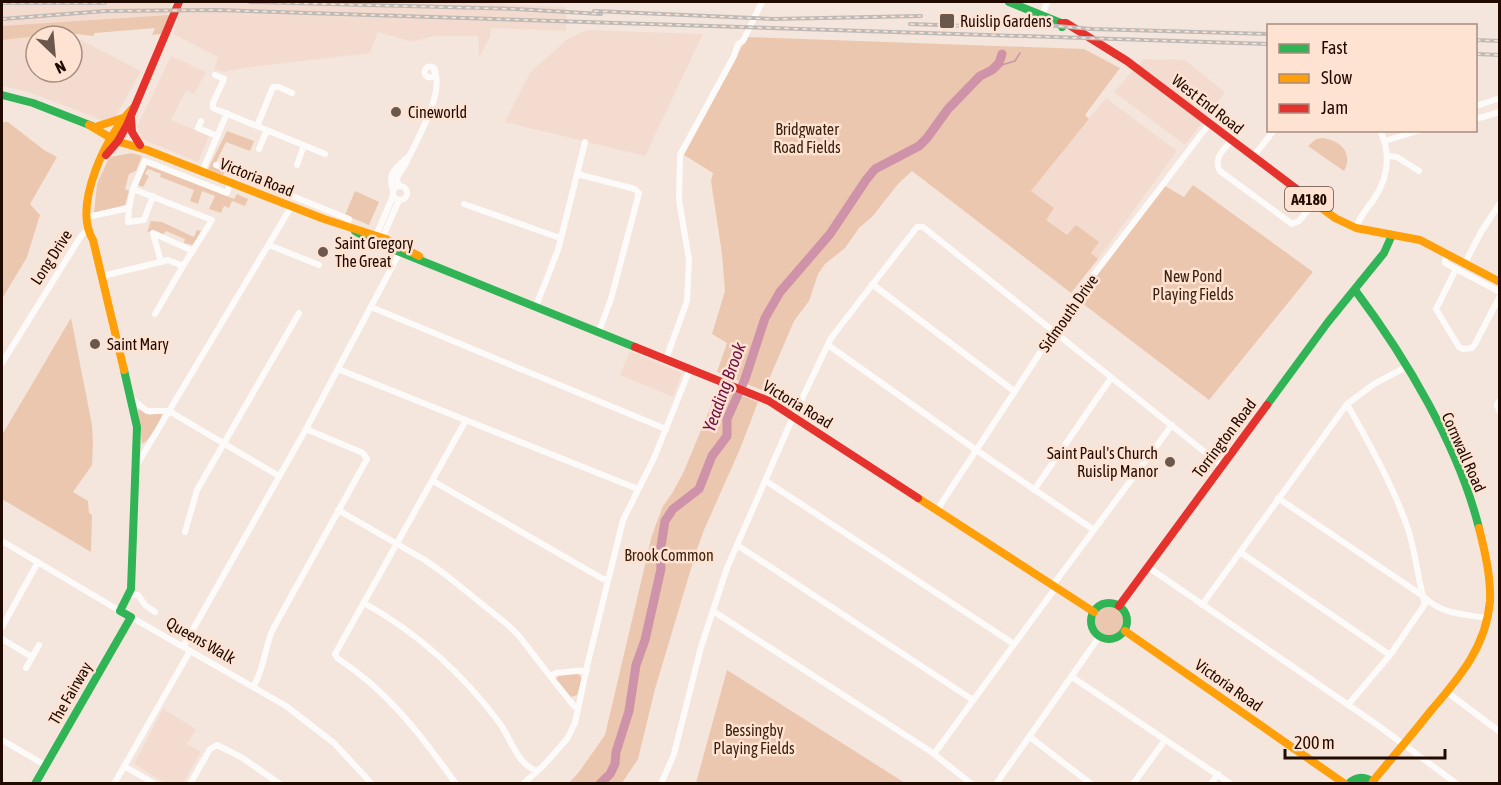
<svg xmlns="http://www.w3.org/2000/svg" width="1501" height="785" font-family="'Asap Condensed',sans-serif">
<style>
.built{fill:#f3dccf;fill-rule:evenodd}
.green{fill:#ecc7af}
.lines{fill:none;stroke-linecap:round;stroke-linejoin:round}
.stream{stroke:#ce93a8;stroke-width:1.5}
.river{stroke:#ce93a8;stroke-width:9}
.street{stroke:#fdfbfa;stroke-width:6}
.fast{stroke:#30b455;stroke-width:8}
.slow{stroke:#ff9f0a;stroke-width:8}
.jam{stroke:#e5322d;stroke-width:8}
.rail-casing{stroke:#bebab7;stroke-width:4}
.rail{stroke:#fee3d3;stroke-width:1.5;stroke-dasharray:4.5;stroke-linecap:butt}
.poi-dot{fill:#6b584d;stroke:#fee3d3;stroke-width:2}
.labels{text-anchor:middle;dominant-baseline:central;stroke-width:5;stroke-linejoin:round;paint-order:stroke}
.shield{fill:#fee3d3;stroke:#634c3f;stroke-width:1.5}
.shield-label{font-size:15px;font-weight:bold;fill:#210b00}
.poi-label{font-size:16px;fill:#210b00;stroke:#fee3d3;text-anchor:start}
.street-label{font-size:16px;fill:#210b00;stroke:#fee3d3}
.park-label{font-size:16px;fill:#3e210c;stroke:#fee3d3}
.water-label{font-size:18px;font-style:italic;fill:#711045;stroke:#fee3d3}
</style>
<rect width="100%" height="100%" fill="#f4e6dd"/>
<path class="built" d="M2 2H172L164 22 2 35Z
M183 2H465L566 7V31L491 28 490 37 479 58 478 36H434L412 42 378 32 370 53 244 68 224 72 214 69 218 57 173 34Z
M587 30 703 34 645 156 505 122 530 73 536 67 569 38Z
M67 33 141 71 115 118 101 120 29 92 2 86V40ZM36 36H72V72H36Z
M171 56 206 72 194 94 186 90 171 120 209 136 198 162 142 139 137 127Z
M1143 59 1185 60 1225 92 1185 145 1114 92Z
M1106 98 1177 151 1098 259 1046 220 1031 191Z
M630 351 682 373 673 397 620 375Z
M163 709 196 729 187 744 201 752 183 783H165L136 765 135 762Z"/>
<path class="green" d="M170 15 161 34 152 35 155 28 95 33 93 36 67 33 2 40V26Z
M747 37 1084 49 1120 68 1085 115 1089 119 1031 191 1054 208 1046 220 1067 235 1076 225 1099 242 1091 253 1098 259 1071 293 912 171 898 184 872 217 859 228 845 248 825 264 818 274 809 301 794 321 764 391 717 372 727 343 712 334 725 291 722 254 711 181 713 173 684 155Z
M2 122H8L44 150 57 157 30 204 40 215 27 257 2 299Z
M227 131 254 141 250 151 226 142 214 166 225 171 223 175 208 169Z
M1322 138C1340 140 1354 153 1344 171L1308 146 1316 139Z
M132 153 142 156 136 171 129 174 125 189 129 191 125 205 94 213 97 184 108 160 110 157Z
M147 164 234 199 237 194 248 199 245 206 232 201 229 208 224 206 221 213 209 209 215 196 202 191 198 204 190 201 194 190 160 177 161 174 148 169 145 174 149 176 143 187 138 185Z
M1193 185 1313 272 1209 400 1078 300 1165 186 1184 197Z
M355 191 379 202 369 225 345 215Z
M151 221 162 222 194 237 197 230 201 231 193 245 184 243 185 239 166 231 163 235 153 231 147 232Z
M71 318 92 425 93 444 92 465 73 492 88 501 89 513 92 515 91 552 2 499V435Z
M719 387 758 402 740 449 704 530 696 552 655 689 638 759 622 783H569L579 772 605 735 652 535 663 506 673 492 684 471Z
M138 409 149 415 163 413C158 424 152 438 142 444Z
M1095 621a14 14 0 1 1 28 0a14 14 0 1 1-28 0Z
M727 670 905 783H696Z
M577 673 582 678 577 695 571 697 556 679 559 675Z"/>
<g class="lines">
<path class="stream" d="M995 67 1015 61 1020 53"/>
<path class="river" d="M600 784 610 774 615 764 616 752 629 711 636 665 645 640 661 569 660 552 665 521 673 509 699 489 712 456 727 436V419L745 379 765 318 780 292 830 234 866 180 875 169 919 146 927 138 948 109 980 76 992 70 999 63 1002 54"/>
<path class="street" d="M1042 16 1047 2
M424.5 72a5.5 5.5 0 1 1 11 0a5.5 5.5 0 1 1-11 0Z
M215 75 224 79 213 103V108L325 154
M1476 106 1500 98
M1476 117 1479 118 1500 112
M201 121 198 128 217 136
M257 126 273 87H279L292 93
M1231 141C1223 150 1213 159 1220 171L1292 224 1299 221 1314 203
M1385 141 1420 130
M259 149 267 130
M1388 156 1397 157 1419 171
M1253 157 1274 130
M216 165 349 219 346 227
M297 165 304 145
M202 172 227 113
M577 174 635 189 639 193 611 299 599 331
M400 186 397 181 398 175 405 165C415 143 446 92 434 70
M393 193a7 7 0 1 1 14 0a7 7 0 1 1-14 0Z
M133 189 212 220 183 266
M393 191C387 173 395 168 408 157
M464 204 560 238
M129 208 128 222 144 220 153 196
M87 217 129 208 133 189 145 161 227 193 230 183
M1356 228C1359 217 1367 209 1374 199 1388 178 1391 154 1380 130
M375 238 393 196
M381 241 399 200
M269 245 319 265
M1446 254 1445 263 1500 292
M1465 263 1481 232 1500 203
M1456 269 1436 309 1459 347 1463 349 1472 348 1475 344 1500 296
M102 276 161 262
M872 284 1014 391
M536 306 558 250 585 142
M371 307 666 429
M155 314 183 266 168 260 161 262 153 233 193 251
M828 345 979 452 1094 530
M666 359 687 301 689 260 679 200 680 155 734 56 738 44 743 41 762 2
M2 363 81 236 87 230
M338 369 638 489
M132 399 147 411H169L138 463
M1500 400 1497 405 1500 412
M1347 404C1370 445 1394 487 1409 532 1416 556 1418 580 1425 604L1390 655 1348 705
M279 476 169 411 291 207
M433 481 603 579H607
M766 481 1014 644
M1034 490 1111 378
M1278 498 1423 596C1442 615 1463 614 1487 618
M338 510 425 560 446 575 508 625 519 636 550 676
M937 510 1076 298 1209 124
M185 532 197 490 299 313
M2 541 120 611
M737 545 973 700
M1240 552 1390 655
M1148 567 1376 724 1457 784
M1053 585 1172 425
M129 594 138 595 145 605 155 612
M364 603C418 633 464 675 501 725 511 740 518 765 537 771
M1202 605 1347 404 1374 384 1406 367
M713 611 930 751 972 784
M131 617 286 706 334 743 372 784
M2 627 38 562
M2 639 32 657
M183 647 306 429 401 250
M26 668 39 645
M1072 677 1231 784
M253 687C265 668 264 648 273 629L367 459 363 453 306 429
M1447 692 1500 732
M578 707 574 706 550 676 556 673 587 670
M1030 737 1091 784
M2 740 45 765
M934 754 1056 587
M124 766 155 784
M114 784 190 651
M190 784 210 749 217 745 241 757 280 784
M456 784C422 736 387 690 337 658L335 654 466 420
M523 784 543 766 567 739 575 723 588 662 623 520 654 458 690 369
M661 784 674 754 701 647 727 568 789 426 831 338 917 227H923L1221 465
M996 784 1099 637
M1133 784 1165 740
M1211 784 1218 774"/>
<path class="fast" d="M1009 2 1061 23 1062 27
M2 95 33 103 92 126
M355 231 370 240 635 347
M1355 290C1406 358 1458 445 1479 528
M1267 405 1328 322 1384 253 1392 235
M1091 621a18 18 0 1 1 36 0a18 18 0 1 1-36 0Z
M35 784 131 617 120 611 131 589 137 427 124 370
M1348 784C1357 776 1366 776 1375 784"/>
<path class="slow" d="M89 125 116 141 147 150 324 219 386 239 419 256
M95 127 123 118
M1303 194 1335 218 1356 228 1420 240 1500 282
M124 370 93 240C72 205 107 134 133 108
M918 498 1094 612
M1125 631 1345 784
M1373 781C1392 758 1411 736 1429 713 1458 679 1486 648 1490 601 1491 577 1485 552 1479 528"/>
<path class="jam" d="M1061 23H1066L1127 61 1303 194
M131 118 132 132 140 145
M106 155 118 141 127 125 179 2
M635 347 769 401 918 498
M1119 606 1267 405"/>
<g class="rail-casing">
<path id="rail" d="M250 2 516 9 601 14
M2 3H105
M594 11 773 19 921 16
M2 19 105 11 217 10 1268 44
M987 20 1092 29 1268 34
M910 24 997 27
M1476 40 1500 41
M1476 54 1500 55"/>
</g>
<use href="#rail" class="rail"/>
</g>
<g class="poi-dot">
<rect x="939" y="13" width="16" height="16" rx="3"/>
<circle cx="396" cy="112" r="6"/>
<circle cx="323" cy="252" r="6"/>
<circle cx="95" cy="344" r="6"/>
<circle cx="1170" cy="462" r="6"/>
</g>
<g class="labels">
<rect class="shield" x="1285" y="187" width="48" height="24" rx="4.5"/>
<g class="shield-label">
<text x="1309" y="199">A4180</text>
</g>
<g class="poi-label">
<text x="960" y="21">Ruislip Gardens</text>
<text x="408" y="112">Cineworld</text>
<text x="335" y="243">Saint Gregory<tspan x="335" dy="18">The Great</tspan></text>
<text x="107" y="344">Saint Mary</text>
<text x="1158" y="453" text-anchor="end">Saint Paul's Church<tspan x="1158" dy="18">Ruislip Manor</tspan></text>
</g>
<g class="street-label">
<text transform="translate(1208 104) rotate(38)">West End Road</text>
<text transform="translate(257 177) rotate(22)">Victoria Road</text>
<text transform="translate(51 257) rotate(-57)">Long Drive</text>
<text transform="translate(1068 313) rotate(-55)">Sidmouth Drive</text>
<text transform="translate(798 404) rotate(31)">Victoria Road</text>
<text transform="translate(1224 438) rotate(-53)">Torrington Road</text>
<text transform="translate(1464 452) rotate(66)">Cornwall Road</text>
<text transform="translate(201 640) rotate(30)">Queens Walk</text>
<text transform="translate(1229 685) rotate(35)">Victoria Road</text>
<text transform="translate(70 693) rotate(-60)">The Fairway</text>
</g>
<g class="park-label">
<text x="807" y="129">Bridgwater<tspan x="807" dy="18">Road Fields</tspan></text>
<text x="1193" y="276">New Pond<tspan x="1193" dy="18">Playing Fields</tspan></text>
<text x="669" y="555">Brook Common</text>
<text x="754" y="730">Bessingby<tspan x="754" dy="18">Playing Fields</tspan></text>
</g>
<g class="water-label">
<text transform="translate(724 387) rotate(-70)">Yeading Brook</text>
</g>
</g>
<rect width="1501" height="785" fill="none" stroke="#210b00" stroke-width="6"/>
<rect x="1267" y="24" width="210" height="108" fill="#fee3d3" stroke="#a68d7f" stroke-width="1.5"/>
<rect x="1279" y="44" width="30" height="9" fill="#30b455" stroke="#a68d7f" stroke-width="1.5"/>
<text x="1321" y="54" font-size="18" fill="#210b00">Fast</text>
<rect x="1279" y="74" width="30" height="9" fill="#ff9f0a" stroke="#a68d7f" stroke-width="1.5"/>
<text x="1321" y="84" font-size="18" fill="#210b00">Slow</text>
<rect x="1279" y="104" width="30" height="9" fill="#e5322d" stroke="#a68d7f" stroke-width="1.5"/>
<text x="1321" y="114" font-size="18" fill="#210b00">Jam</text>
<g transform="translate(54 54) rotate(154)"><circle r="28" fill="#fee3d3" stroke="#a68d7f" stroke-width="1.5"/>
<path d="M0-4.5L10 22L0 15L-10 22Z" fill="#6b584d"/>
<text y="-9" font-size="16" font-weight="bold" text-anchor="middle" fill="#210b00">N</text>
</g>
<path d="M1285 749v9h160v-9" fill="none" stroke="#210b00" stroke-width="3"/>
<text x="1294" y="749" font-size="18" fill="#210b00" stroke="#fee3d3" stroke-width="4.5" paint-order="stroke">200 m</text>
</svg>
